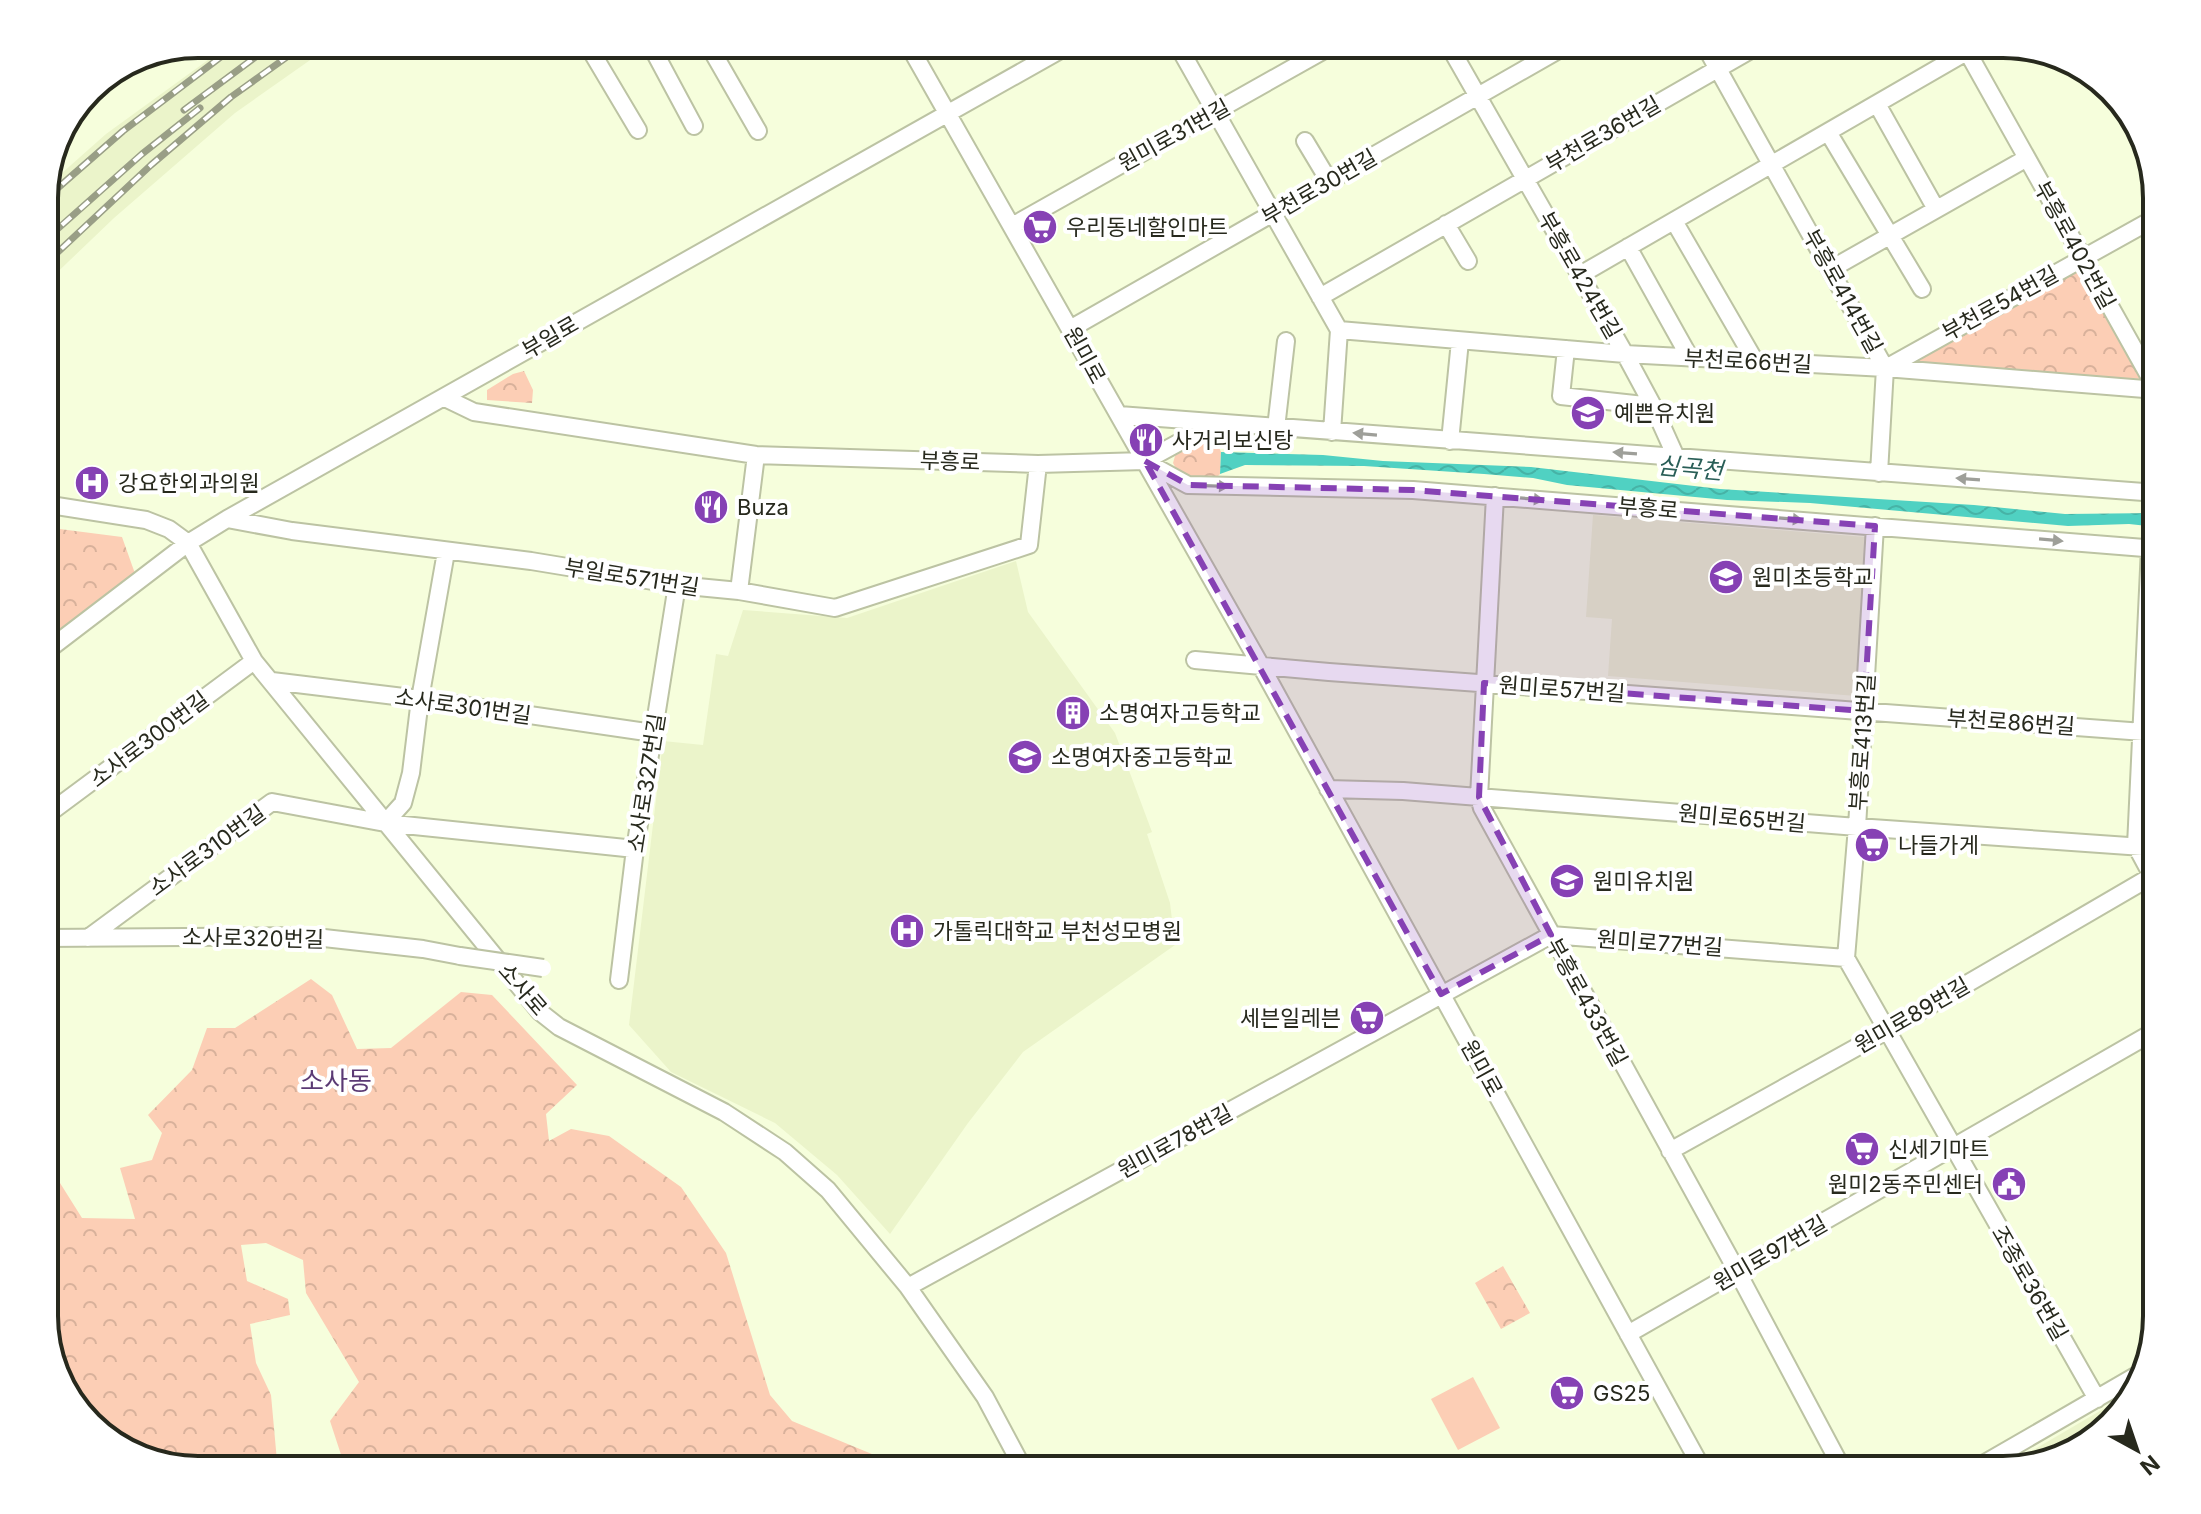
<svg xmlns="http://www.w3.org/2000/svg" width="2201" height="1514" font-family="Inter,'Noto Sans KR',sans-serif">
<style>
.built{fill:#ebf4ca}
.forest{fill:url(#forest-crowns)}
.pitch{fill:#fcceb5}
.water{fill:url(#water-waves)}
.lines{fill:none;stroke-linecap:round;stroke-linejoin:round}
.minor-casing{stroke:#bcc3a3;stroke-width:20}
.minor{stroke:#fff;stroke-width:16}
.rail-casing{stroke:#999e86;stroke-width:7}
.rail{stroke:#fff;stroke-width:4;stroke-dasharray:12;stroke-linecap:butt}
.minor-bridge-casing{stroke:#bcc3a3;stroke-width:20;stroke-linecap:butt}
.minor-bridge{stroke:#fff;stroke-width:16}
.oneway{fill:#9e9f99}
.marked{fill:#8641b4;fill-opacity:0.2;stroke:#8641b4;stroke-width:6;stroke-dasharray:16 10;stroke-linejoin:round}
.labels{text-anchor:middle;dominant-baseline:central;stroke-width:8;stroke-linejoin:round;paint-order:stroke}
.street-label{font-size:22px;fill:#27291d;stroke:#fff}
.poi-label{font-size:22px;fill:#27291d;stroke:#fff;text-anchor:start}
.water-label{font-size:24px;font-style:italic;fill:#295e57;stroke:#fff}
.quarter-label{font-size:26px;fill:#5b3a74;stroke:#fff}
.rim{fill:none;stroke:#27291d;stroke-width:4}
</style>
<defs>
<pattern id="forest-crowns" width="20" height="18" patternUnits="userSpaceOnUse" patternTransform="scale(2)"><rect width="20" height="18" fill="#fcceb5"/><path d="M2 6a3 3 0 1 1 6 0M12 15a3 3 0 1 1 6 0" fill="none" stroke="#d8b19b"/></pattern>
<pattern id="water-waves" width="16" height="10" patternUnits="userSpaceOnUse" patternTransform="scale(2)"><rect width="16" height="10" fill="#50d1c2"/><path d="M0 5q4-4 8 0t8 0" fill="none" stroke="#46b3a6"/></pattern>
</defs>
<rect width="100%" height="100%" fill="#f6fedc"/>
<path class="built" d="M230 44H333L235 113 114 218 44 285V189L106 134Z
M1593 515 1865 537 1856 696 1608 676 1612 619 1586 617Z
M1016 561 1028 612 1115 733 1152 832 1147 834 1170 903 1175 945 1023 1052 968 1123 890 1234 837 1175 775 1123 671 1072 629 1025 663 741 703 745 716 654 728 656 743 610 847 618Z
M2134 1391 2131 1402 2072 1454 1999 1470Z"/>
<path class="forest" d="M2080 266 2142 379 1906 365Z
M524 371 533 390 532 403 487 400V390L513 374Z
M1215 439 1221 452 1220 474 1216 478C1200 477 1181 481 1173 463L1177 449 1189 442Z
M44 527 122 537 138 582 58 643 44 629Z
M311 979 332 995 357 1049 391 1048 461 992 492 995 577 1085 546 1114 549 1141 571 1129 609 1136 681 1187 726 1253 770 1395 792 1421 884 1459 901 1470H346L330 1421 359 1382 306 1293 303 1260 266 1243 241 1245 247 1281 288 1299 290 1315 250 1324 256 1363 271 1395 277 1461 264 1470H198L112 1444 64 1393 44 1326V1170L55 1175 82 1218 135 1219 120 1168 152 1160 162 1133 148 1115 192 1070 207 1028H235Z
M1503 1266 1530 1313 1501 1329 1475 1283Z"/>
<path class="pitch" d="M1473 1377 1500 1428 1458 1450 1431 1399Z"/>
<path class="water" d="M1221 452 1323 455 1383 461 1531 467 1720 489 1974 505 2065 514 2157 513V527L2129 524 2068 526 1810 503 1727 500 1567 485 1533 478 1484 474 1364 466 1245 465 1220 474Z"/>
<g class="lines">
<g class="minor-casing">
<path id="minor" d="M650 44 694 126
M708 44 758 131
M908 44 1261 666 1703 1470
M1177 44 1339 330 1332 432
M1448 44 1625 354 1653 406 1676 457
M1704 44 1885 368 1879 473
M1963 44 2157 390 2152 493
M591 51 638 130
M1877 104 1936 209
M1828 132 1922 289
M1305 141 1329 181
M1674 221 1755 361
M1446 224 1468 261
M1012 226 1335 44
M1628 247 1690 358
M1831 269 2027 158
M1580 275 1980 44
M1320 297 1761 44
M1070 329 1569 44
M1339 330 1625 354 1885 368 2157 390
M1566 349 1561 396 1653 406
M1886 368 2157 217
M445 398 474 412 756 455 1038 464 1145 461 1189 437 1217 428
M1119 415 2157 493
M1276 428 1286 341
M1450 441 1460 341
M1146 462 1188 485 1413 490 2157 549
M1495 496 1479 797 1482 808 1737 1271 1843 1470
M44 504 146 520 169 529 188 543 254 661 540 1012 559 1027 724 1112 785 1152 828 1190 908 1287 985 1397 1024 1470
M227 519 292 531 531 561 677 585 739 591 835 608 1029 545 1038 464
M2150 548 2136 846 2157 885
M739 591 756 455
M44 653 188 543 227 519 1071 44
M1195 660 1329 672 2157 733
M272 681 420 699 653 733
M1328 789 1403 791 1857 827 2157 848
M44 817 254 661
M385 823 403 803 411 773 420 699 446 552
M44 938 306 936 423 949 460 956
M88 938 272 802 385 823 635 849
M1846 958 2097 1399
M1846 958 1857 827 1875 526
M619 980 635 849 677 585
M1670 1151 1886 1031 2152 876
M908 1287 1551 935 1846 958
M1628 1334 2157 1030
M1973 1470 2139 1374"/>
</g>
<use href="#minor" class="minor"/>
<g class="rail-casing">
<path id="rail" d="M184 110 273 44
M44 200 123 131 238 44
M44 241 142 154 200 108
M44 265 151 165 231 97 305 44"/>
</g>
<use href="#rail" class="rail"/>
<g class="minor-bridge-casing">
<path id="minor-bridge" d="M460 956 543 968"/>
</g>
<use href="#minor-bridge" class="minor-bridge"/>
</g>
<defs><path id="oneway-solid" d="M-6-.8H1V-3.2L6.5 0L1 3.2V.8H-6Z" transform="scale(2)"/></defs>
<g class="oneway">
<use href="#oneway-solid" transform="translate(1365 434) rotate(-175)"/>
<use href="#oneway-solid" transform="translate(1625 453) rotate(-176)"/>
<use href="#oneway-solid" transform="translate(1968 479) rotate(-176)"/>
<use href="#oneway-solid" transform="translate(1217 486) rotate(2)"/>
<use href="#oneway-solid" transform="translate(1532 499) rotate(5)"/>
<use href="#oneway-solid" transform="translate(1791 519) rotate(5)"/>
<use href="#oneway-solid" transform="translate(2051 540) rotate(5)"/>
</g>
<path class="marked" d="M1145 461 1188 485 1413 490 1875 526 1864 711 1484 683 1479 797 1551 935 1441 994Z"/>
<defs>
<g id="supermarket-disc" transform="scale(1.8)"><circle r="9.5" fill="#8641b4" stroke="#fff"/><path d="M-6-5.5h2.5l.6 2H6L4.5 2H-2.5L-4.4-4H-6ZM-1.5 3.2a1.3 1.3 0 1 0 .1 0ZM3 3.2a1.3 1.3 0 1 0 .1 0Z" fill="#fff"/></g>
<g id="school-disc" transform="scale(1.8)"><circle r="9.5" fill="#8641b4" stroke="#fff"/><path d="M0-5L7-2L0 1L-7-2ZM-4 1L0 2.5L4 1V4Q0 6-4 4Z" fill="#fff"/></g>
<g id="restaurant-disc" transform="scale(1.8)"><circle r="9.5" fill="#8641b4" stroke="#fff"/><path d="M-5-6h1v4h1v-4h1v4h1v-4h1v5L-1.5 .5V6h-2V.5L-5-1ZM5-6V6H3V1.5H1.5Q1.5-4 5-6Z" fill="#fff"/></g>
<g id="hospital-disc" transform="scale(1.8)"><circle r="9.5" fill="#8641b4" stroke="#fff"/><path d="M-5-5h3v3.5h4V-5h3V5h-3V1.5h-4V5h-3Z" fill="#fff"/></g>
<g id="building-disc" transform="scale(1.8)"><circle r="9.5" fill="#8641b4" stroke="#fff"/><path d="M-4-6H4V6H1V3H-1V6H-4ZM-2.5-4.3h1.7v1.8h-1.7ZM.8-4.3h1.7v1.8H.8ZM-2.5-1h1.7V.8h-1.7ZM.8-1h1.7V.8H.8Z" fill="#fff"/></g>
<g id="civic-disc" transform="scale(1.8)"><circle r="9.5" fill="#8641b4" stroke="#fff"/><path d="M-.6-6.5H3V-4.5H.6V-3L4-1V1h2V6H-6V1h2V-1L-.6-3ZM-1.2 2.5V6h2.4V2.5Z" fill="#fff"/></g>
</defs>
<g fill-rule="evenodd">
<use href="#supermarket-disc" x="1040" y="227"/>
<use href="#school-disc" x="1588" y="413"/>
<use href="#restaurant-disc" x="1146" y="440"/>
<use href="#hospital-disc" x="92" y="483"/>
<use href="#restaurant-disc" x="711" y="507"/>
<use href="#school-disc" x="1726" y="577"/>
<use href="#building-disc" x="1073" y="713"/>
<use href="#school-disc" x="1025" y="757"/>
<use href="#supermarket-disc" x="1872" y="845"/>
<use href="#school-disc" x="1567" y="881"/>
<use href="#hospital-disc" x="907" y="931"/>
<use href="#supermarket-disc" x="1367" y="1018"/>
<use href="#supermarket-disc" x="1862" y="1149"/>
<use href="#civic-disc" x="2009" y="1184"/>
<use href="#supermarket-disc" x="1567" y="1393"/>
</g>
<g class="labels">
<g class="street-label">
<text transform="translate(1603 134) rotate(-30)">부천로36번길</text>
<text transform="translate(1174 135) rotate(-29)">원미로31번길</text>
<text transform="translate(1319 187) rotate(-30)">부천로30번길</text>
<text transform="translate(2075 245) rotate(61)">부흥로402번길</text>
<text transform="translate(1580 275) rotate(60)">부흥로424번길</text>
<text transform="translate(1843 291) rotate(61)">부흥로414번길</text>
<text transform="translate(2000 303) rotate(-29)">부천로54번길</text>
<text transform="translate(550 337) rotate(-30)">부일로</text>
<text transform="translate(1085 355) rotate(61)">원미로</text>
<text transform="translate(1748 361) rotate(3)">부천로66번길</text>
<text transform="translate(950 461) rotate(2)">부흥로</text>
<text transform="translate(1648 508) rotate(5)">부흥로</text>
<text transform="translate(632 577) rotate(9)">부일로571번길</text>
<text transform="translate(1562 689) rotate(4)">원미로57번길</text>
<text transform="translate(463 706) rotate(8)">소사로301번길</text>
<text transform="translate(2011 722) rotate(4)">부천로86번길</text>
<text transform="translate(149 739) rotate(-37)">소사로300번길</text>
<text transform="translate(1862 742) rotate(-86)">부흥로413번길</text>
<text transform="translate(646 783) rotate(-81)">소사로327번길</text>
<text transform="translate(1742 818) rotate(5)">원미로65번길</text>
<text transform="translate(207 850) rotate(-36)">소사로310번길</text>
<text transform="translate(253 938) rotate(1)">소사로320번길</text>
<text transform="translate(1660 943) rotate(4)">원미로77번길</text>
<text transform="translate(523 989) rotate(49)">소사로</text>
<text transform="translate(1587 1002) rotate(61)">부흥로433번길</text>
<text transform="translate(1912 1015) rotate(-30)">원미로89번길</text>
<text transform="translate(1482 1068) rotate(61)">원미로</text>
<text transform="translate(1175 1141) rotate(-29)">원미로78번길</text>
<text transform="translate(1770 1253) rotate(-30)">원미로97번길</text>
<text transform="translate(2030 1283) rotate(60)">조종로36번길</text>
</g>
<g class="poi-label">
<text x="1066" y="227">우리동네할인마트</text>
<text x="1614" y="413">예쁜유치원</text>
<text x="1172" y="440">사거리보신탕</text>
<text x="118" y="483">강요한외과의원</text>
<text x="737" y="507">Buza</text>
<text x="1752" y="577">원미초등학교</text>
<text x="1099" y="713">소명여자고등학교</text>
<text x="1051" y="757">소명여자중고등학교</text>
<text x="1898" y="845">나들가게</text>
<text x="1593" y="881">원미유치원</text>
<text x="933" y="931">가톨릭대학교 부천성모병원</text>
<text x="1341" y="1018" text-anchor="end">세븐일레븐</text>
<text x="1888" y="1149">신세기마트</text>
<text x="1983" y="1184" text-anchor="end">원미2동주민센터</text>
<text x="1593" y="1393">GS25</text>
</g>
<g class="water-label">
<text transform="translate(1690 468) rotate(5)">심곡천</text>
</g>
<g class="quarter-label">
<text x="336" y="1080">소사동</text>
</g>
</g>
<path d="M0 0H2201V1514H0ZM198 58H2003A140 140 0 0 1 2143 198V1316A140 140 0 0 1 2003 1456H198A140 140 0 0 1 58 1316V198A140 140 0 0 1 198 58Z" fill="#fff" fill-rule="evenodd"/>
<path class="rim" d="M198 58H2003A140 140 0 0 1 2143 198V1316A140 140 0 0 1 2003 1456H198A140 140 0 0 1 58 1316V198A140 140 0 0 1 198 58Z"/>
<g transform="translate(2137 1450) rotate(140)" stroke="#ffffff" stroke-width="6" paint-order="stroke">
<path d="M0-6L14 30L0 20L-14 30Z" fill="#27291d"/>
<text y="-12" font-size="22" font-weight="bold" text-anchor="middle" fill="#27291d">N</text>
</g>
</svg>
